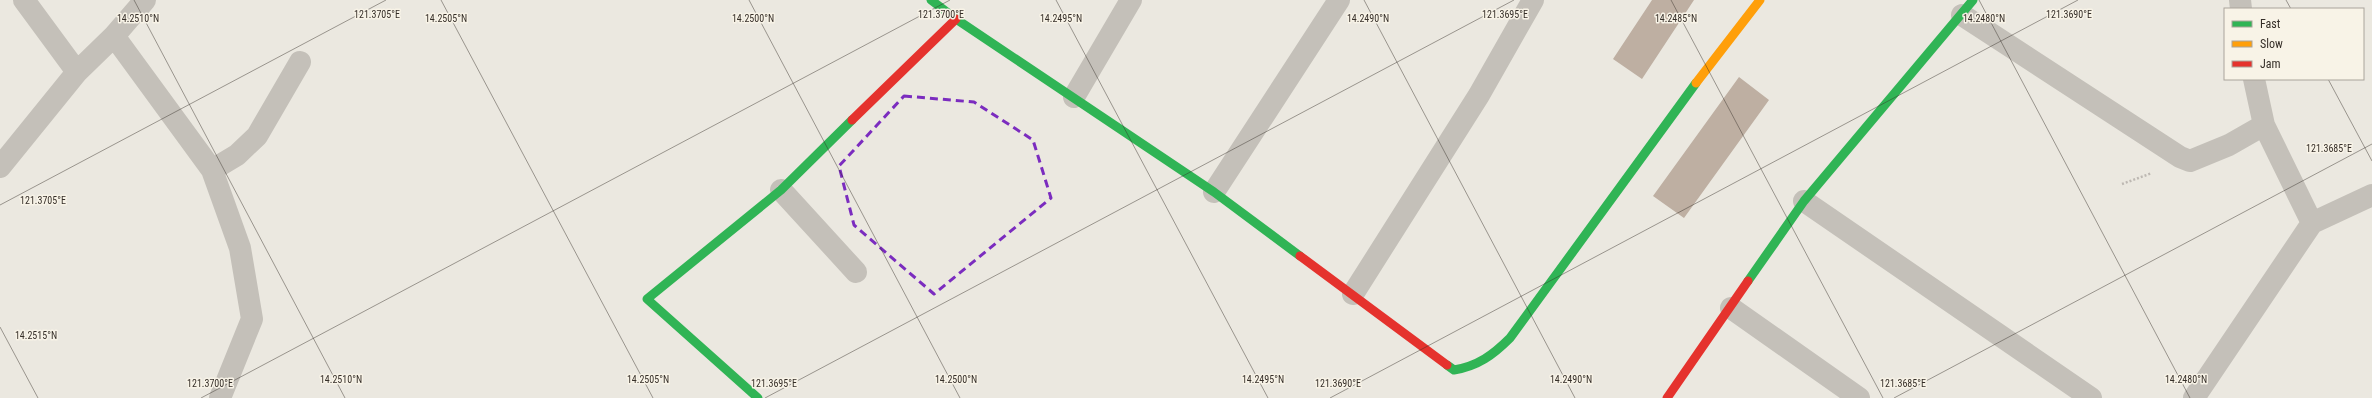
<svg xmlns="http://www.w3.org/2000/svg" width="2372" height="398" font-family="'Roboto Condensed',sans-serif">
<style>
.building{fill:#beafa2}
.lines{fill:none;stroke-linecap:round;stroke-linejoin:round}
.path{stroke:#bdb8b2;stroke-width:2.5;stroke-dasharray:2 2;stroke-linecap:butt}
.street{stroke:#c4c0b9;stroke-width:22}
.fast{stroke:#30b455;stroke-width:9}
.slow{stroke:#ff9f0a;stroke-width:9}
.jam{stroke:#e5322d;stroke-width:9}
.marked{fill:none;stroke:#7b2cbf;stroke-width:3;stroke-dasharray:8 5;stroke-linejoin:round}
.ticks{fill:none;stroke:#352e28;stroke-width:1;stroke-opacity:0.45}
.ticks-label{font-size:10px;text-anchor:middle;fill:#352e28;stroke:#f8f3e7;stroke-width:3;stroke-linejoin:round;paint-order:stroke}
</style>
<rect width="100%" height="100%" fill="#ebe8e0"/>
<path class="building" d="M1652 0H1694L1642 79 1613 59Z
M1739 77 1769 100 1684 218 1653 196Z"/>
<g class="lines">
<path class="path" d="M2122 184 2152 173"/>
<path class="street" d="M24 0 77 72
M2240 0 2241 9
M1962 15 2180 157 2190 161 2229 145 2264 125
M114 36 212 170 240 248 252 319 220 398
M2254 79 2264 125 2312 223
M1074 97 1131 0
M0 167 77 72 114 36 145 0
M212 170 237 155 257 136 300 62
M781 190 856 272
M1214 192 1339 0
M1804 201 2091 398
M1353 294 1479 95 1533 0
M1731 308 1859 398
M2194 398 2312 223 2372 195"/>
<path class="fast" d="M931 0 956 19 1214 192 1300 256
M1748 281 1804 201 1973 0
M1447 365 1454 370C1478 366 1493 355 1510 338L1696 83
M758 398 647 299 781 190 852 120"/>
<path class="slow" d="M1696 83 1760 0"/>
<path class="jam" d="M852 120 956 19
M1300 256 1447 365
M1667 398 1748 281"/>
</g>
<path class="marked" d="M904 96 974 102 1033 140 1051 198 934 294 854 225 839 166Z"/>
<path class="ticks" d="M134 0 345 398M441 0 653 398M749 0 960 398M1056 0 1268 398M1364 0 1575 398M1671 0 1883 398M1979 0 2190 398M2286 0 2291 9M2328 79 2372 161M0 205 386 0M0 327 38 398M201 398 950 0M765 398 1514 0M1330 398 2078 0M1894 398 2372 144"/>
<g class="ticks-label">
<text x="377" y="18">121.3705°E</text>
<text x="941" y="18">121.3700°E</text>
<text x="1505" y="18">121.3695°E</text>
<text x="2069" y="18">121.3690°E</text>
<text x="138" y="22">14.2510°N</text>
<text x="446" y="22">14.2505°N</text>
<text x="753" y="22">14.2500°N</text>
<text x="1061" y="22">14.2495°N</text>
<text x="1368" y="22">14.2490°N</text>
<text x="1676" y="22">14.2485°N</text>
<text x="1984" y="22">14.2480°N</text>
<text x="2329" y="152">121.3685°E</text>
<text x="43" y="204">121.3705°E</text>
<text x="36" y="339">14.2515°N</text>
<text x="341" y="383">14.2510°N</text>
<text x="648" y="383">14.2505°N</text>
<text x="956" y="383">14.2500°N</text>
<text x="1263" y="383">14.2495°N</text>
<text x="1571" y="383">14.2490°N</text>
<text x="2186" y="383">14.2480°N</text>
<text x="210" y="387">121.3700°E</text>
<text x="774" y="387">121.3695°E</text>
<text x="1338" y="387">121.3690°E</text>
<text x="1903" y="387">121.3685°E</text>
</g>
<rect x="2224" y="8" width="140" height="72" fill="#f8f3e7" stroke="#aaa49b"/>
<rect x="2232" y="21" width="20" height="6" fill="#30b455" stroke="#aaa49b"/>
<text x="2260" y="28" font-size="12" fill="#352e28">Fast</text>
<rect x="2232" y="41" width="20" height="6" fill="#ff9f0a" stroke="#aaa49b"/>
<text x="2260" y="48" font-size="12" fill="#352e28">Slow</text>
<rect x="2232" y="61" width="20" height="6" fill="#e5322d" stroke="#aaa49b"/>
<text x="2260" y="68" font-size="12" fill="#352e28">Jam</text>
</svg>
